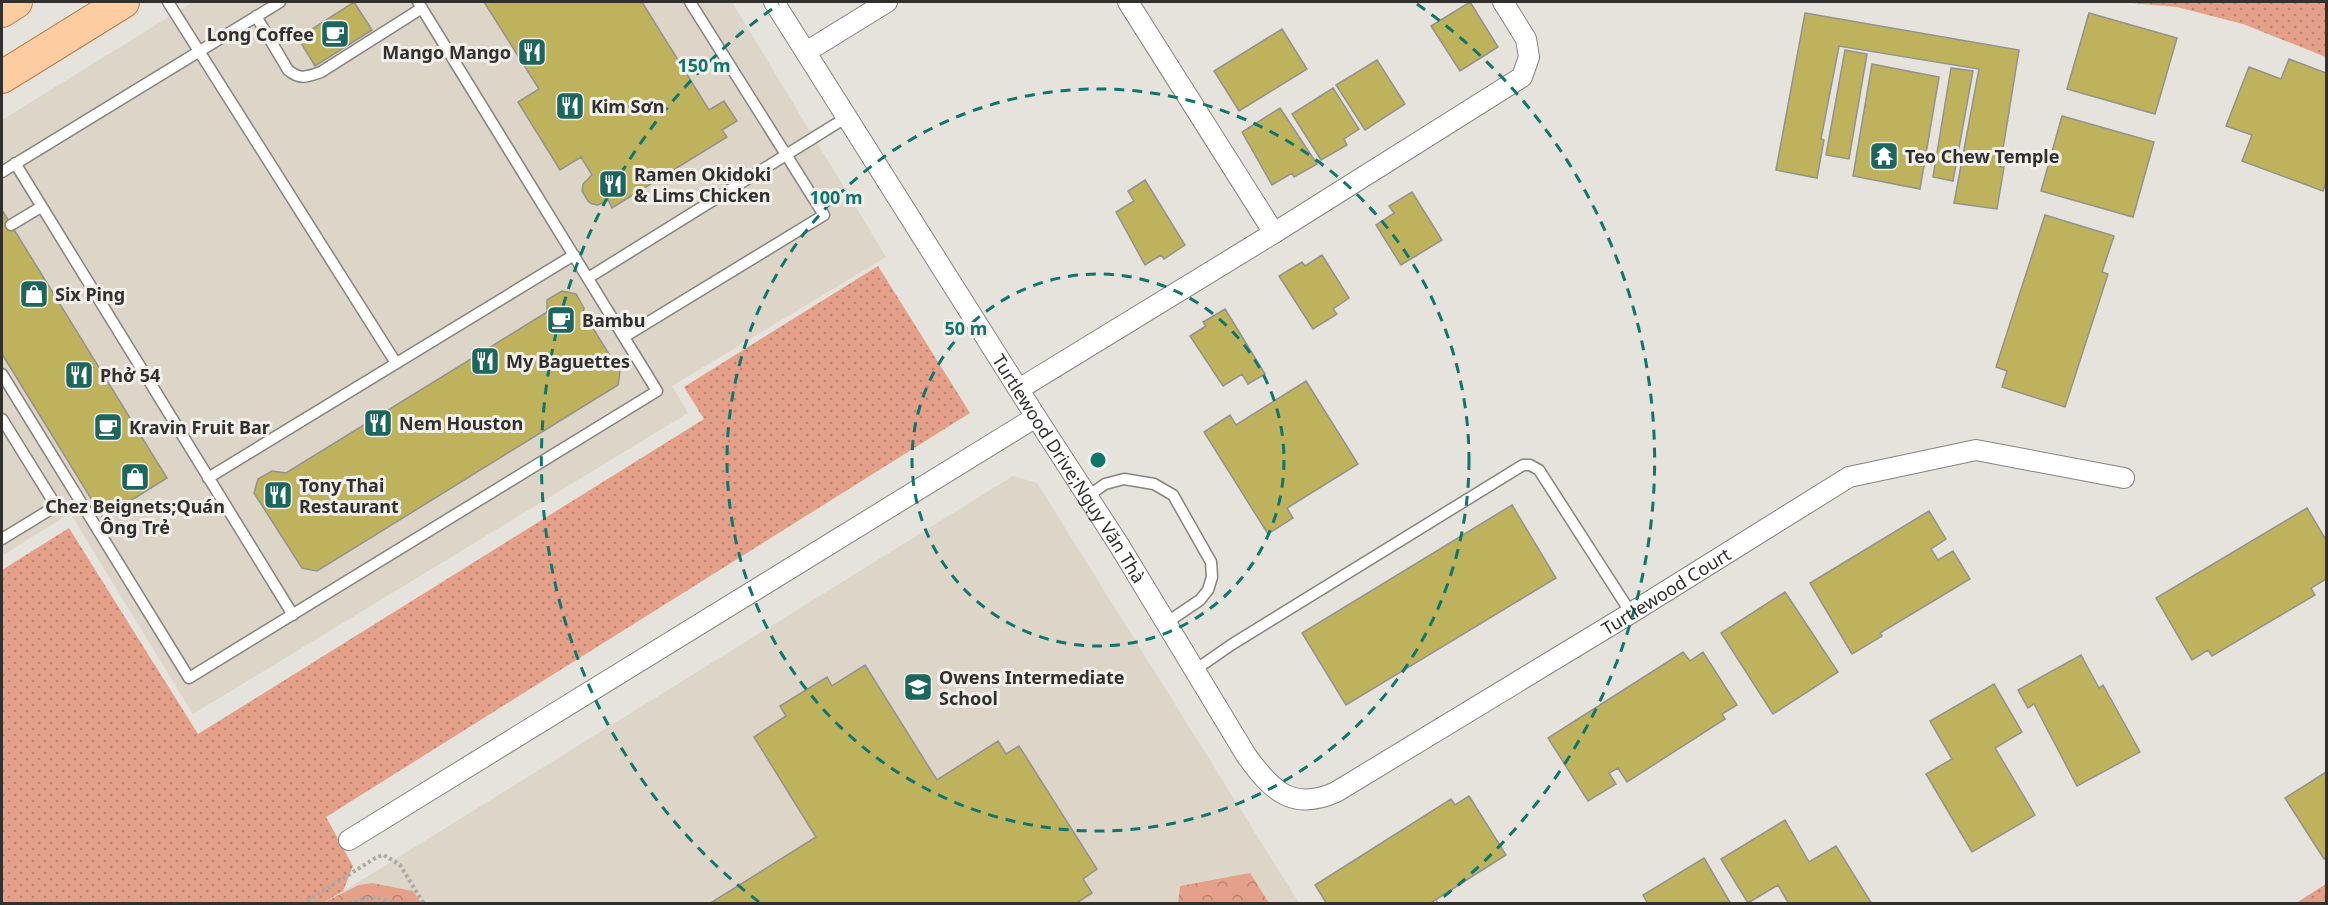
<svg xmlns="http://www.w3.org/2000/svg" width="2328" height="905" font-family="'Noto Sans',sans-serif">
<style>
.built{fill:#dcd5c8}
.grass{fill:url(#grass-dots)}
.park{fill:url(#park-crowns)}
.building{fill:#beb35c;stroke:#93928c;stroke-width:1.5}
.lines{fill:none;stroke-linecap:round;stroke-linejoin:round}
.service-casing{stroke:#87847e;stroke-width:13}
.minor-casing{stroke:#87847e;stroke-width:22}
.primary-casing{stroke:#b57f50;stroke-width:34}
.path{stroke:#aca9a4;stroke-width:4;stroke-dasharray:3 3;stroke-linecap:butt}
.service{stroke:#fff;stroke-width:10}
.minor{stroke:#fff;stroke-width:20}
.primary{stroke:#fdcca1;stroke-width:32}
.ring{fill:none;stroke:#0f766e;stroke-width:3;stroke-dasharray:10 8}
.labels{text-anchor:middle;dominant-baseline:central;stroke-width:6;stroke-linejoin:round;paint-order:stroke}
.poi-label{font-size:18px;font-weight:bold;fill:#31302d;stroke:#f3efea;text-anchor:start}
.street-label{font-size:18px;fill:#31302d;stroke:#f3efea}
.centre{fill:#0f766e;stroke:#f3efea;stroke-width:3}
.ring-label{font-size:18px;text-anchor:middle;font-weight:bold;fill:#0f766e;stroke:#f3efea;stroke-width:6;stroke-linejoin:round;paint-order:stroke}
</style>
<defs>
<pattern id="grass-dots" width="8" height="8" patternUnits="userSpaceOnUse" patternTransform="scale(1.5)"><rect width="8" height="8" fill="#e5a089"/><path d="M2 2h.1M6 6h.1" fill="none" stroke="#ba8370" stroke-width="1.8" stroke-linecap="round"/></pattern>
<pattern id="park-crowns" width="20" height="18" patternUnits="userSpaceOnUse" patternTransform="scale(1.5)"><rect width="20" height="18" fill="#e5a089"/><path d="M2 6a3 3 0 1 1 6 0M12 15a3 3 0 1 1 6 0" fill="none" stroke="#ba8370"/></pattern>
</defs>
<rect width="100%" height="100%" fill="#e6e2dc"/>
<path class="built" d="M193 2H732L886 257 672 386 688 413 193 714 70 513 2 556V120Z
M1013 476 1037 483 1299 903 323 904Z"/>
<path class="grass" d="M2120 2H2326V57L2243 24 2177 7Z
M878 266 970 413 326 817 353 866 343 891 323 903 2 904V570L69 528 198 734 704 419 684 387Z
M2326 884V903H2296Z"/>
<path class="park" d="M1250 873 1269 903H1178L1180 886Z
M372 883 413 891 421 903H323L359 885Z"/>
<path class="building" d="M354 2 372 30 315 66 298 38Z
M484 2H642L709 110 724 101 737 121 722 130 727 137 612 208 608 200 598 205 592 204 588 201 582 191 583 184 592 175 581 157 560 170 518 102 539 89Z
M1470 2 1498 47 1460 71 1431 26Z
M1805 13 2019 50 2000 167H2004L1997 209 1954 203 1979 69 1839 46 1821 139 1824 140 1817 178 1776 170Z
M2089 13 2177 38 2155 114 2067 89Z
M1282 29 1307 69 1239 111 1214 71Z
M1845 50 1867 54 1849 159 1826 155Z
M2289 59 2326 73V182L2323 191 2242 161 2252 135 2226 126 2249 67 2281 79Z
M1377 60 1405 104 1365 130 1336 85Z
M1872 64 1939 77 1920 189 1853 176Z
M1951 68 1973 71 1953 181 1933 177Z
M1333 88 1359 129 1344 139 1347 145 1321 160 1292 114Z
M1280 108 1317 164 1294 177 1292 173 1272 185 1242 132Z
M2062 116 2154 142 2133 217 2041 191Z
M1145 180 1185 245 1164 259 1161 255 1145 265 1116 212 1134 201 1128 191Z
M1412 192 1442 240 1401 265 1376 225 1394 213 1389 206Z
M2 210 167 478 103 518 2 354Z
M2045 215 2114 236 2102 272 2108 274 2065 407 2002 387 2007 371 1996 367Z
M1322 255 1349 298 1333 309 1337 314 1313 329 1279 276 1302 262 1305 266Z
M562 291 576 294 584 308 583 312 620 372 618 385 317 571 302 568 254 493 258 479 272 471 286 473 547 312V300Z
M1225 309 1265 374 1248 384 1242 374 1223 386 1190 336 1206 326 1203 322Z
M1306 381 1358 464 1287 508 1293 518 1268 534 1204 432 1230 415 1236 425Z
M1512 505 1556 578 1346 705 1302 633Z
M2307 508 2326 540V579L2311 588 2315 595 2212 656 2208 650 2192 660 2156 598Z
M1929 511 1946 539 1931 549 1938 560 1953 551 1970 579 1880 633 1882 636 1852 654 1810 583Z
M1785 592 1838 672 1773 714 1721 633Z
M1683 652 1690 661 1703 652 1737 705 1722 714 1725 719 1627 782 1618 768 1609 773 1616 784 1588 801 1548 738Z
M2081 655 2099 688 2103 685 2140 752 2077 786 2034 704 2028 708 2018 690Z
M865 665 937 780 998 741 1006 754 1019 746 1097 869 1083 879 1092 893 1075 904H709L816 837 754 737 786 716 780 706 827 677 832 686Z
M1994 684 2022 732 1995 748 2035 815 1972 852 1926 774 1952 759 1930 721Z
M2326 772V858L2324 859 2285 798Z
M1469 796 1506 855 1429 904H1327L1315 885 1451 799 1455 805Z
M1785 820 1809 862 1836 846 1872 904H1789L1778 885 1748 903 1721 859Z
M1704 858 1731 904H1648L1643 895Z"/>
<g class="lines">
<g class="service-casing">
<path id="service" d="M168 2 396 363
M256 16 288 70C300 80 307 77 321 72L422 8
M15 163 293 615
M2 172 280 2
M11 225 41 207
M588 278 847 117
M624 337 824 215 690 2
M2 374 189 678 657 391 418 2
M2 419 56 506 2 539
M208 478 574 255
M1088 496 1105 484 1124 479 1154 484 1173 495 1211 562 1212 577 1208 590 1200 600 1166 623
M1195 670 1231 645 1523 465H1530L1539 470 1631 613"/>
</g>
<g class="minor-casing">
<g id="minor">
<path id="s1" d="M774 2 1036 417 1119 545 1246 755C1271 790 1292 812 1336 792L1631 613 1849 477 1976 450 2124 478"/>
<path d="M1128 2 1274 233"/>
<path d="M806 52 887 2"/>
<path d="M1019 389 1274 233 1522 77 1529 57 1526 39 1503 2"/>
<path d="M349 840 1036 417"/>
</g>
</g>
<g class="primary-casing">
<path id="primary" d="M2 11 16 2
M2 77 123 2"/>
</g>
<path class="path" d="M302 904 377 857 384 855 400 865 424 904
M349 904C364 896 378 895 393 904"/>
<use href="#service" class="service"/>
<use href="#minor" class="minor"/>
<use href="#primary" class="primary"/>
</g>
<g class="ring">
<circle cx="1098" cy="460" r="186"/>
<circle cx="1098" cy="460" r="371"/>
<path d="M759 902A557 557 0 0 1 779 4M1417 4A557 557 0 0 1 1437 902"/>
</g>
<defs>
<g id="cafe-square" transform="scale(1.5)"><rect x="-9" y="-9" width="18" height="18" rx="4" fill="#1c665e" stroke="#f3efea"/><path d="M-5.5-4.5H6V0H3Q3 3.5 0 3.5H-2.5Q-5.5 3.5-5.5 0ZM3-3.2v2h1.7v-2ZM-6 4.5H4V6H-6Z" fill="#fff"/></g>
<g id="restaurant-square" transform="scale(1.5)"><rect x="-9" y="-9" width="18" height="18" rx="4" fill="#1c665e" stroke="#f3efea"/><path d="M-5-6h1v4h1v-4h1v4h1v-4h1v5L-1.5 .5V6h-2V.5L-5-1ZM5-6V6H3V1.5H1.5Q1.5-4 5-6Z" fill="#fff"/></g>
<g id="temple-square" transform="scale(1.5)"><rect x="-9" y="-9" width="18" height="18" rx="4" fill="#1c665e" stroke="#f3efea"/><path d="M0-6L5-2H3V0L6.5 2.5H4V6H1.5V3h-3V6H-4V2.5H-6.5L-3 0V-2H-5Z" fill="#fff"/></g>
<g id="shop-square" transform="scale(1.5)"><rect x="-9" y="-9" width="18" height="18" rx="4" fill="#1c665e" stroke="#f3efea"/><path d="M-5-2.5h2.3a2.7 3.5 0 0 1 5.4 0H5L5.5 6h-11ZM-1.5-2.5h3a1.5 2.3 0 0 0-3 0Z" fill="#fff"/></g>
<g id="school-square" transform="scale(1.5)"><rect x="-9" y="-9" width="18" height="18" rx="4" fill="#1c665e" stroke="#f3efea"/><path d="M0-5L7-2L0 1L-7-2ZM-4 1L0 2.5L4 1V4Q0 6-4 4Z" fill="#fff"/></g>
</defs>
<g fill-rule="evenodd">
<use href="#cafe-square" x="335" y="34"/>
<use href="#restaurant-square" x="532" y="52"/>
<use href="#restaurant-square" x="570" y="106"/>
<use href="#temple-square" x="1884" y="156"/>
<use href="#restaurant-square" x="613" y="184"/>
<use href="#shop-square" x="34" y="294"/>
<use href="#cafe-square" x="561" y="320"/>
<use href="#restaurant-square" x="485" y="361"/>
<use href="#restaurant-square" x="79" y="375"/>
<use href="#restaurant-square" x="378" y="423"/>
<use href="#cafe-square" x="108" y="427"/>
<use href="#shop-square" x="135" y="477"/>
<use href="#restaurant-square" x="278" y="495"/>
<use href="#school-square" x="918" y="687"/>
</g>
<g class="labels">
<g class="poi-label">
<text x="314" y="34" text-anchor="end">Long Coffee</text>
<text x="511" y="52" text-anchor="end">Mango Mango</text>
<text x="591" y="106">Kim Sơn</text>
<text x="1905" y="156">Teo Chew Temple</text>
<text x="634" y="174">Ramen Okidoki<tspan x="634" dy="21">&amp; Lims Chicken</tspan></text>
<text x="55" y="294">Six Ping</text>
<text x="582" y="320">Bambu</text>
<text x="506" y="361">My Baguettes</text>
<text x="100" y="375">Phở 54</text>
<text x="399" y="423">Nem Houston</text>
<text x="129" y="427">Kravin Fruit Bar</text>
<text x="299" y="485">Tony Thai<tspan x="299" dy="21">Restaurant</tspan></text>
<text x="135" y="506" text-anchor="middle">Chez Beignets;Quán<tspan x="135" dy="21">Ông Trẻ</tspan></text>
<text x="939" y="677">Owens Intermediate<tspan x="939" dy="21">School</tspan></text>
</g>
<g class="street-label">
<text stroke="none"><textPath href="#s1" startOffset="552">Turtlewood Drive;Ngụy Văn Thà</textPath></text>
<text stroke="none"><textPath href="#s1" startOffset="1384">Turtlewood Court</textPath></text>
</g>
</g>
<circle cx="1098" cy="460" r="9" class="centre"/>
<g class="ring-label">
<text x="704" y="72">150 m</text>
<text x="836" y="204">100 m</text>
<text x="966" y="335">50 m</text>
</g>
<rect width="2328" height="905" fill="none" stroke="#31302d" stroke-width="6"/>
</svg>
